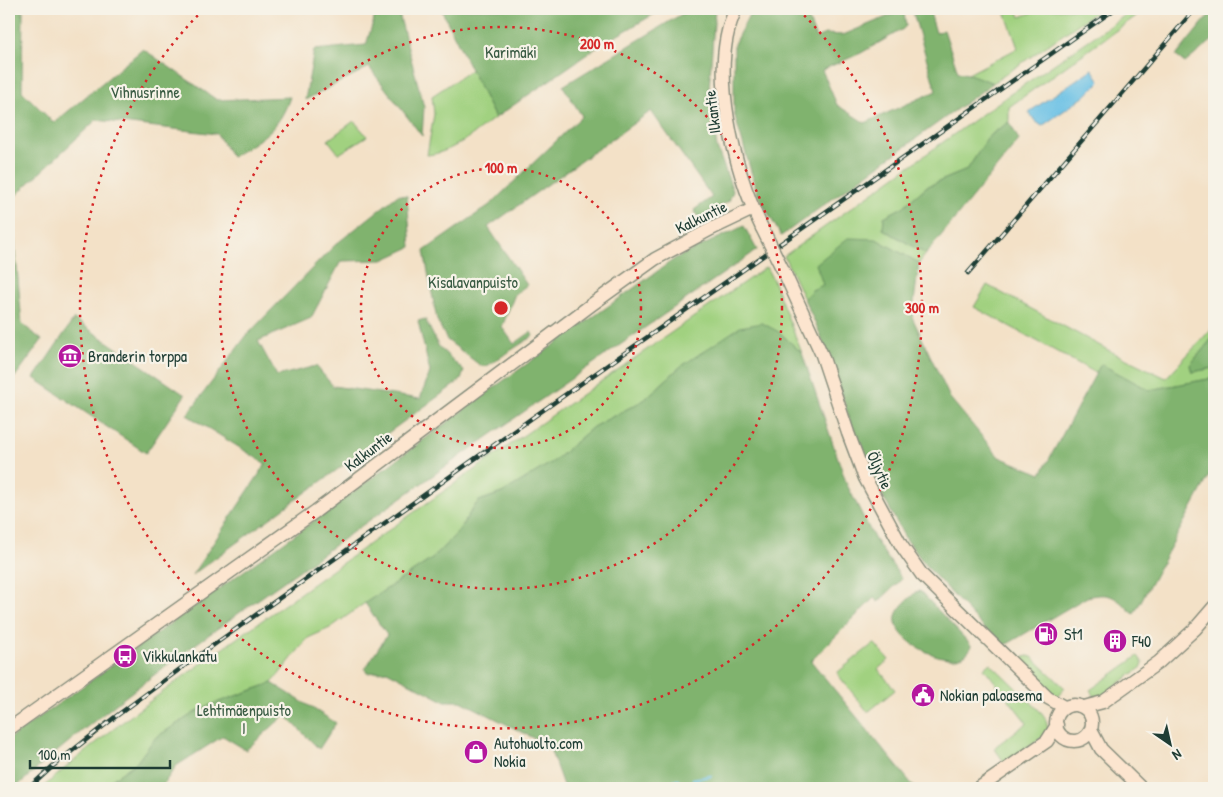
<svg xmlns="http://www.w3.org/2000/svg" width="1223" height="797" font-family="'Patrick Hand',sans-serif">
<style>
.green{fill:#a1d180;stroke:#60875a}
.forest{fill:#80b36e;stroke:#507851}
.water{fill:#68c0e5;stroke:#447e8c}
.lines{fill:none;stroke-linecap:round;stroke-linejoin:round}
.stream{stroke:#68c0e5;stroke-width:2.5}
.secondary-casing{stroke:#898f7e;stroke-width:15}
.secondary{stroke:#fce5cf;stroke-width:12}
.rail-casing{stroke:#1f3d34;stroke-width:4.5}
.rail{stroke:#f7f3e8;stroke-width:2.5;stroke-dasharray:8;stroke-linecap:butt}
.secondary-bridge-casing{stroke:#898f7e;stroke-width:15;stroke-linecap:butt}
.secondary-bridge{stroke:#fce5cf;stroke-width:12}
.ring{fill:none;stroke:#d62828;stroke-width:2.5;stroke-dasharray:2.5 5}
.labels{text-anchor:middle;dominant-baseline:central;stroke-width:4.5;stroke-linejoin:round;paint-order:stroke}
.park-label{font-size:16px;fill:#395b43;stroke:#f7f3e8}
.street-label{font-size:16px;fill:#1f3d34;stroke:#f7f3e8}
.poi-label{font-size:16px;fill:#1f3d34;stroke:#f7f3e8;text-anchor:start}
.centre{fill:#d62828;stroke:#f7f3e8;stroke-width:2.5}
.ring-label{font-size:15px;text-anchor:middle;font-weight:bold;fill:#d62828;stroke:#f7f3e8;stroke-width:4.5;stroke-linejoin:round;paint-order:stroke}
</style>
<rect width="100%" height="100%" fill="#f7f3e8"/>
<filter id="ink" filterUnits="userSpaceOnUse"><feTurbulence type="fractalNoise" baseFrequency=".02" numOctaves="2"/><feDisplacementMap in="SourceGraphic" scale="10" xChannelSelector="R" yChannelSelector="G"/><feConvolveMatrix kernelMatrix="1 2 1 2 8 2 1 2 1" color-interpolation-filters="sRGB"/></filter>
<filter id="wash" filterUnits="userSpaceOnUse"><feTurbulence type="fractalNoise" baseFrequency=".0096" numOctaves="4" result="noise"/><feDisplacementMap in="SourceGraphic" scale="20" xChannelSelector="R" yChannelSelector="G"/><feGaussianBlur stdDeviation="1.12" result="paint"/><feColorMatrix in="noise" values="0 0 0 0 0 0 0 0 0 0 0 0 0 0 0 0 0 1.4 0 .05"/><feComposite in="paint" operator="in"/></filter>
<g filter="url(#wash)">
<rect width="100%" height="100%" fill="#f3e1c7"/>
<path class="green" d="M1004 9H1017L1020 17 1042 9H1100L993 83 968 74 1018 48Z
M1134 9H1146L1009 107V122L989 136 967 170 926 187 903 207 884 217 883 229 926 254 919 263 876 239 823 286 812 290 804 299 784 256 1006 97Z
M471 70 495 118C475 132 453 153 427 155L434 114 432 96Z
M354 121 367 136 339 154 328 140Z
M766 267 773 280 802 353 779 332 680 367 644 400 593 427 554 461 504 492 479 501 473 508 457 533 432 559 365 603 330 628 308 638 272 683 202 708 155 738 137 762 100 788H42C126 714 220 651 310 586 461 478 613 373 766 267Z
M987 285 1108 350 1166 378 1214 326V336L1190 365 1192 372 1214 368V378L1149 390 1101 364 1096 373 974 307Z
M873 644H875L889 660 878 669 895 690 868 712 838 675V672Z
M1028 656 1032 657 1065 688 1057 697 1024 665 1023 660 1024 657Z
M1138 656 1143 663 1142 667 1097 699 1090 690Z
M990 663 1040 711 1046 720 1048 729 1044 736 1008 762H1004L995 749 996 746 1027 723 984 668Z"/>
<path class="forest" d="M9 9H23L22 91 54 123 143 49 217 100 290 97C279 131 260 139 232 157L217 134 96 120 11 200 22 324 42 340 9 385Z
M377 9 399 14 424 107 422 136 369 67 305 100 314 50 366 45Z
M441 9H663L599 46 495 118Z
M690 9H715L709 90 717 148 733 191 729 201 699 219 694 210 712 197 651 111 488 227 527 285 515 294 502 327 514 344 531 332 533 336 487 366H481L447 340 437 320 424 251 491 204 582 116 563 86Z
M752 9H804L816 38 825 34 843 35 901 11 904 13 906 26 903 29 861 53 822 70 837 105 865 123 936 91 912 9H929L936 33 944 30 958 72 972 75 993 83 781 236 758 195 734 113V44Z
M1214 9V39L1185 63 1176 56Z
M1009 122 1019 140 926 254 883 229 884 217 903 207 926 187 967 170 989 136Z
M398 195 407 196 411 247 383 260 341 261 311 318 258 341 277 376 316 366 333 386 420 399 430 372 418 321 425 319 439 347 464 371 461 380 192 575 266 464 187 415 247 335 335 245Z
M744 226 757 250C606 355 454 459 304 567 205 637 105 707 15 788H9V739L322 515 496 386 676 258Z
M848 238 876 239 919 263 912 317 950 398 999 457 1041 474 1101 364 1149 390 1214 378V467L1134 614C1115 598 1113 591 1087 597L1009 643 1003 645 997 642 927 567 904 536 859 451 840 389 818 329 804 299 812 290 823 285 816 264Z
M74 319 185 395 146 453 34 378Z
M762 323 779 332 802 353 847 485 875 540 902 579 878 602 874 598 811 661 915 788H564L549 746 461 701H444L387 671 367 673 365 669 387 635 365 603 432 559 457 533 473 508 479 501 502 493 554 461 593 427 644 400 680 367 740 327Z
M1214 336V368L1192 372 1190 365Z
M920 591 971 645C966 677 890 644 896 616 898 607 910 598 916 592Z
M272 683 336 723 319 749 285 715 246 750 223 736 176 766 161 788H100L137 762 155 738 202 708Z"/>
<path class="water" d="M1092 69 1100 81 1085 96 1042 126 1035 121 1029 112Z"/>
<g class="lines">
<path class="stream" d="M693 779 711 776
M657 787 678 780"/>
</g>
</g>
<g filter="url(#ink)">
<g class="lines">
<g class="secondary-casing">
<path id="secondary" d="M736 9C707 68 735 172 762 228
M785 274 822 355 848 433 865 478 901 545 922 575 1048 698 1064 707
M1056 723a18 18 0 1 1 36 0a18 18 0 1 1-36 0Z
M1084 707 1103 702 1159 662 1195 629 1214 607
M9 729 316 511 591 305 655 259 711 229 753 209
M1091 730 1101 749 1141 788
M979 788 1047 741 1057 725"/>
</g>
<use href="#secondary" class="secondary"/>
<g class="rail-casing">
<path id="rail" d="M968 273 1195 9
M29 788 53 766 115 717 180 669 532 418 1115 9"/>
</g>
<use href="#rail" class="rail"/>
<g class="secondary-bridge-casing">
<path id="secondary-bridge" d="M762 228 785 274"/>
</g>
<use href="#secondary-bridge" class="secondary-bridge"/>
</g>
</g>
<g class="ring">
<circle cx="501" cy="308" r="140"/>
<circle cx="501" cy="308" r="281"/>
<path d="M799 10A421 421 0 1 1 203 10"/>
</g>
<defs>
<g id="museum-disc" transform="scale(1.25)"><circle r="9.5" fill="#b5179e" stroke="#f7f3e8"/><path d="M0-6L6-3V-2H-6V-3ZM-5-1h2V3h-2ZM-1-1h2V3h-2ZM3-1h2V3H3ZM-6 4H6V6H-6Z" fill="#fff"/></g>
<g id="fuel-disc" transform="scale(1.25)"><circle r="9.5" fill="#b5179e" stroke="#f7f3e8"/><path d="M-5.5-6h7V0h2V4h1.3V-2.5L3-4.5l.8-.8L6-3V5H2.5V1h-1V6h-7ZM-4.2-4.7v3.2H.2V-4.7Z" fill="#fff"/></g>
<g id="building-disc" transform="scale(1.25)"><circle r="9.5" fill="#b5179e" stroke="#f7f3e8"/><path d="M-4-6H4V6H1V3H-1V6H-4ZM-2.5-4.3h1.7v1.8h-1.7ZM.8-4.3h1.7v1.8H.8ZM-2.5-1h1.7V.8h-1.7ZM.8-1h1.7V.8H.8Z" fill="#fff"/></g>
<g id="bus-disc" transform="scale(1.25)"><circle r="9.5" fill="#b5179e" stroke="#f7f3e8"/><path d="M-5-6H5V4H4V6H2V4H-2V6H-4V4H-5ZM-3.5-4V0h7V-4ZM-3.5 1.2v1.5H-2V1.2ZM2 1.2v1.5H3.5V1.2Z" fill="#fff"/></g>
<g id="civic-disc" transform="scale(1.25)"><circle r="9.5" fill="#b5179e" stroke="#f7f3e8"/><path d="M-.6-6.5H3V-4.5H.6V-3L4-1V1h2V6H-6V1h2V-1L-.6-3ZM-1.2 2.5V6h2.4V2.5Z" fill="#fff"/></g>
<g id="shop-disc" transform="scale(1.25)"><circle r="9.5" fill="#b5179e" stroke="#f7f3e8"/><path d="M-5-2.5h2.3a2.7 3.5 0 0 1 5.4 0H5L5.5 6h-11ZM-1.5-2.5h3a1.5 2.3 0 0 0-3 0Z" fill="#fff"/></g>
</defs>
<g fill-rule="evenodd">
<use href="#museum-disc" x="70" y="356"/>
<use href="#fuel-disc" x="1046" y="634"/>
<use href="#building-disc" x="1115" y="641"/>
<use href="#bus-disc" x="125" y="656"/>
<use href="#civic-disc" x="923" y="695"/>
<use href="#shop-disc" x="476" y="752"/>
</g>
<g class="labels">
<g class="park-label">
<text x="511" y="52">Karimäki</text>
<text x="145" y="92">Vihnusrinne</text>
<text x="473" y="282">Kisalavanpuisto</text>
<text x="244" y="710">Lehtimäenpuisto<tspan x="244" dy="18">I</tspan></text>
</g>
<g class="street-label">
<text transform="translate(712 112) rotate(-97)">Ilkantie</text>
<text transform="translate(701 217) rotate(-26)">Kalkuntie</text>
<text transform="translate(368 451) rotate(-37)">Kalkuntie</text>
<text transform="translate(880 470) rotate(66)">Öljytie</text>
</g>
<g class="poi-label">
<text x="88" y="356">Branderin torppa</text>
<text x="1064" y="634">St1</text>
<text x="1132" y="641">F40</text>
<text x="142" y="656">Vikkulankatu</text>
<text x="940" y="695">Nokian paloasema</text>
<text x="494" y="743">Autohuolto.com<tspan x="494" dy="18">Nokia</tspan></text>
</g>
</g>
<circle cx="501" cy="308" r="8" class="centre"/>
<g class="ring-label">
<text x="597" y="49">200 m</text>
<text x="501" y="173">100 m</text>
<text x="922" y="313">300 m</text>
</g>
<rect width="1223" height="797" fill="none" stroke="#f7f3e8" stroke-width="30"/>
<g transform="translate(1170 744) rotate(146)" stroke="#f7f3e8" stroke-width="4" paint-order="stroke">
<path d="M0-4L9 19L0 12L-9 19Z" fill="#1f3d34"/>
<text y="-8" font-size="14" font-weight="bold" text-anchor="middle" fill="#1f3d34">N</text>
</g>
<path d="M30 760v8h140v-8" fill="none" stroke="#1f3d34" stroke-width="2.5"/>
<text x="38" y="760" font-size="15" fill="#1f3d34" stroke="#f7f3e8" stroke-width="4" paint-order="stroke">100 m</text>
</svg>
